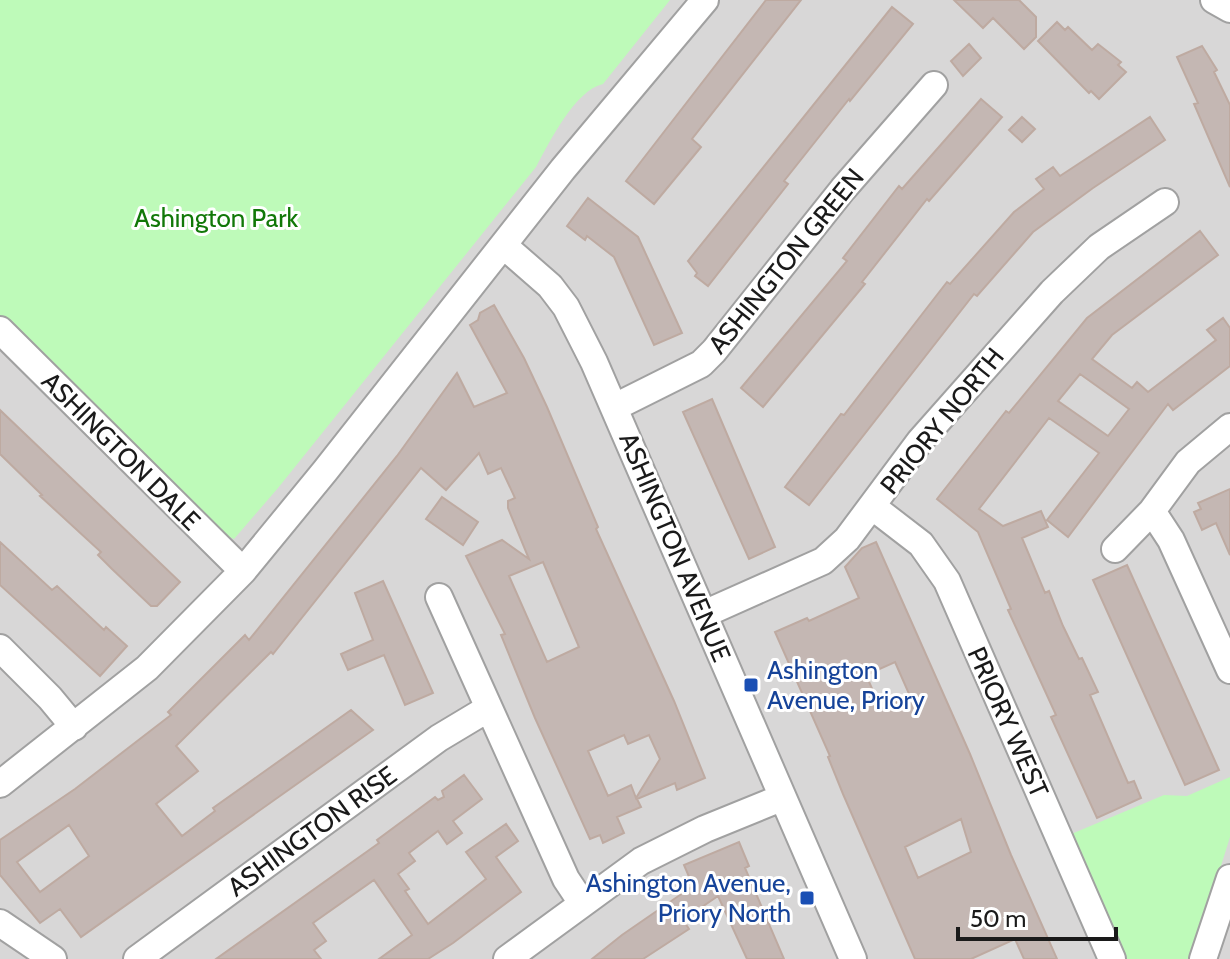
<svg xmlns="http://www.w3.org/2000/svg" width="1230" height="959" font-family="Cabin,sans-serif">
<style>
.residential{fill:#d8d7d7}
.park{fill:#befab9}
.building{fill:#c4b7b3;stroke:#beaaa1;stroke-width:2;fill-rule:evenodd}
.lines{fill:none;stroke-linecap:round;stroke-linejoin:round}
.minor-casing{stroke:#a1a1a1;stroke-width:30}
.minor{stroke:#fff;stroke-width:26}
.transit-dot{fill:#1a4fb4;stroke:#fff;stroke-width:3}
.labels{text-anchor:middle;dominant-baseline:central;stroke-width:6;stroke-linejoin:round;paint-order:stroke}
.park-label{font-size:26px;fill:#117808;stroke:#fff}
.street-label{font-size:26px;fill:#1a1a1a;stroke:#fff}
.transit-label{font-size:26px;fill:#164399;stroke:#fff;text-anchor:start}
</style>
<rect width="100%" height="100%" fill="#ede6df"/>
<path class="residential" d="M0 0H1230V959H0Z"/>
<path class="park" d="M0 0H670L603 84C575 90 549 143 536 167L278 488 234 539 223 534 0 316Z
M1230 777V837L1192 959H1122L1069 835 1164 795 1187 796Z"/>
<path class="building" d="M766 0H801L692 139 701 147 654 204 626 181Z
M954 0H1019L1036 17V37L1024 49 993 18 983 28Z
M892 7 913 24 850 101 849 99 784 181 788 184 708 286 695 276 697 273 688 261Z
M1057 22 1065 30 1068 27 1092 50 1098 44 1121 62 1118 65 1126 72 1099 99 1091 91 1089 93 1038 41Z
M969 44 981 58 963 76 951 61Z
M1202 46 1217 70 1214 72 1230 105V187L1194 104 1198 103 1177 57Z
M981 99 1002 117 929 201 927 199 862 282 865 284 763 407 741 388 847 261 843 258 899 186 902 189Z
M1022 117 1035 129 1022 142 1009 130Z
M1150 117 1165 140 1093 188 1033 232 977 296 974 294 809 505 785 487 841 414 844 415 947 282 950 284 1014 212 1044 189 1036 179 1053 167 1060 176Z
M588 198 638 237 682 333 654 345 614 257 587 236 585 240 567 226Z
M1200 231 1218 255 1112 335 1092 359 1132 388 1137 382 1148 392 1216 340 1207 330 1223 318 1230 328V366L1173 410 1168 404 1068 537 1047 520 1099 453 1049 418 979 509 1003 526 1041 511 1048 527 1022 538 1045 593 1049 591 1063 626 1079 659 1082 658 1098 692 1090 695 1128 783 1134 781 1141 798 1097 818 1051 717 1056 715 1008 610 1011 609 978 532 937 499 1006 411 1009 413 1087 318ZM1080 374 1129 409 1108 436 1058 401Z
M494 305 524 358 547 407 598 527 596 529 674 701 705 778 677 790 675 783 637 799 641 807 617 817 624 833 603 843 600 835 590 839 535 718 501 635 505 634 466 556 502 540 529 559 508 508V501L515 498 501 468 488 474 479 453 446 490 421 468 273 654 271 652 176 746 198 771 156 804 182 836 215 811 213 808 351 710 373 730 81 937 60 909 40 923 0 875V840L75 789 171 715 168 712 245 635 249 640 397 456 457 373 474 407 507 393 470 325 478 320 480 313ZM543 562 579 647 547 662 509 576ZM624 735 628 744 649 735 660 759 636 798 631 785 608 796 588 751ZM69 825 89 856 40 892 17 862Z
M712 399 775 547 749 559 683 412Z
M0 410 180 582 157 606H151L112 569 98 555 101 552 40 496 42 495 0 454Z
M1230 489V555L1216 523 1202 530 1194 512 1201 509 1198 503Z
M442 497 478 522 463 545 426 519Z
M0 542 52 590 57 586 104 630 106 627 127 646 100 676 0 585Z
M876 542 970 754 1011 855 1057 959H1024L1015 939 971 959H915L843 794 828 757 830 756 775 632 807 618 809 621 859 598 845 567 862 548ZM895 662 910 696 881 709 866 675ZM961 819 971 852 918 878 905 847Z
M1127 565 1219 770 1185 785 1093 580Z
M383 581 433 693 405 705 384 655 348 670 341 654 373 640 355 593Z
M464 775 482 799 453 821 462 833 447 844 438 831 409 853 415 861 398 874 409 889 405 891 428 924 486 879 466 852 506 824 518 841 496 857 521 892 453 943 428 959H379L412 935 374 880 313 923 326 941 314 950 321 959H216L379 843 377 840 435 797 438 800 444 797 442 791Z
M739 842 749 866 745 868 784 959H747L718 896 683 920 689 929 643 959H592L622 935 693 886 684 865Z"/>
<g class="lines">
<g class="minor-casing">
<path id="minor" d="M1214 0 1230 9
M503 245 550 286 566 307 594 362 853 959
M0 330 243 571
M615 407 701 364 714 351 843 189 934 85
M873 507 921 544 947 581 1112 959
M1152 511 1171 540 1230 670
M1115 549 1152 511 1188 462 1230 427
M439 597 566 879 582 903
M704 614 823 561 847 539 920 441 1052 292 1099 247 1165 202
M0 648 50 698 74 727
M0 784 147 668 243 571 325 471 563 169 705 0
M0 923 53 959
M137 959 439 738 489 708
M507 959 641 861 705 829 781 798
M1203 959 1230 878"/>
</g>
<use href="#minor" class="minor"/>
</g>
<g class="transit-dot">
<rect x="743" y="677" width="16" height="16" rx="4"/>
<rect x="799" y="890" width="16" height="16" rx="4"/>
</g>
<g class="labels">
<g class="park-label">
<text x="216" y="218">Ashington Park</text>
</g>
<g class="street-label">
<text transform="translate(786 261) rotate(-51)">ASHINGTON GREEN</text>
<text transform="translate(942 421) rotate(-51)">PRIORY NORTH</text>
<text transform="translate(121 451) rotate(45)">ASHINGTON DALE</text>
<text transform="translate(675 547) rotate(67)">ASHINGTON AVENUE</text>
<text transform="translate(1008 722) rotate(66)">PRIORY WEST</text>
<text transform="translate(312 831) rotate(-36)">ASHINGTON RISE</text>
</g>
<g class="transit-label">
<text x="767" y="670">Ashington<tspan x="767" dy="30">Avenue, Priory</tspan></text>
<text x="791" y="883" text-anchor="end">Ashington Avenue,<tspan x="791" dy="30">Priory North</tspan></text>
</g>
</g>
<path d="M958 927v12h158v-12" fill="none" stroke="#1a1a1a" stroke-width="4"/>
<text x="970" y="927" font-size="24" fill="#1a1a1a" stroke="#ffffff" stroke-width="6" paint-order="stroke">50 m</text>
</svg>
